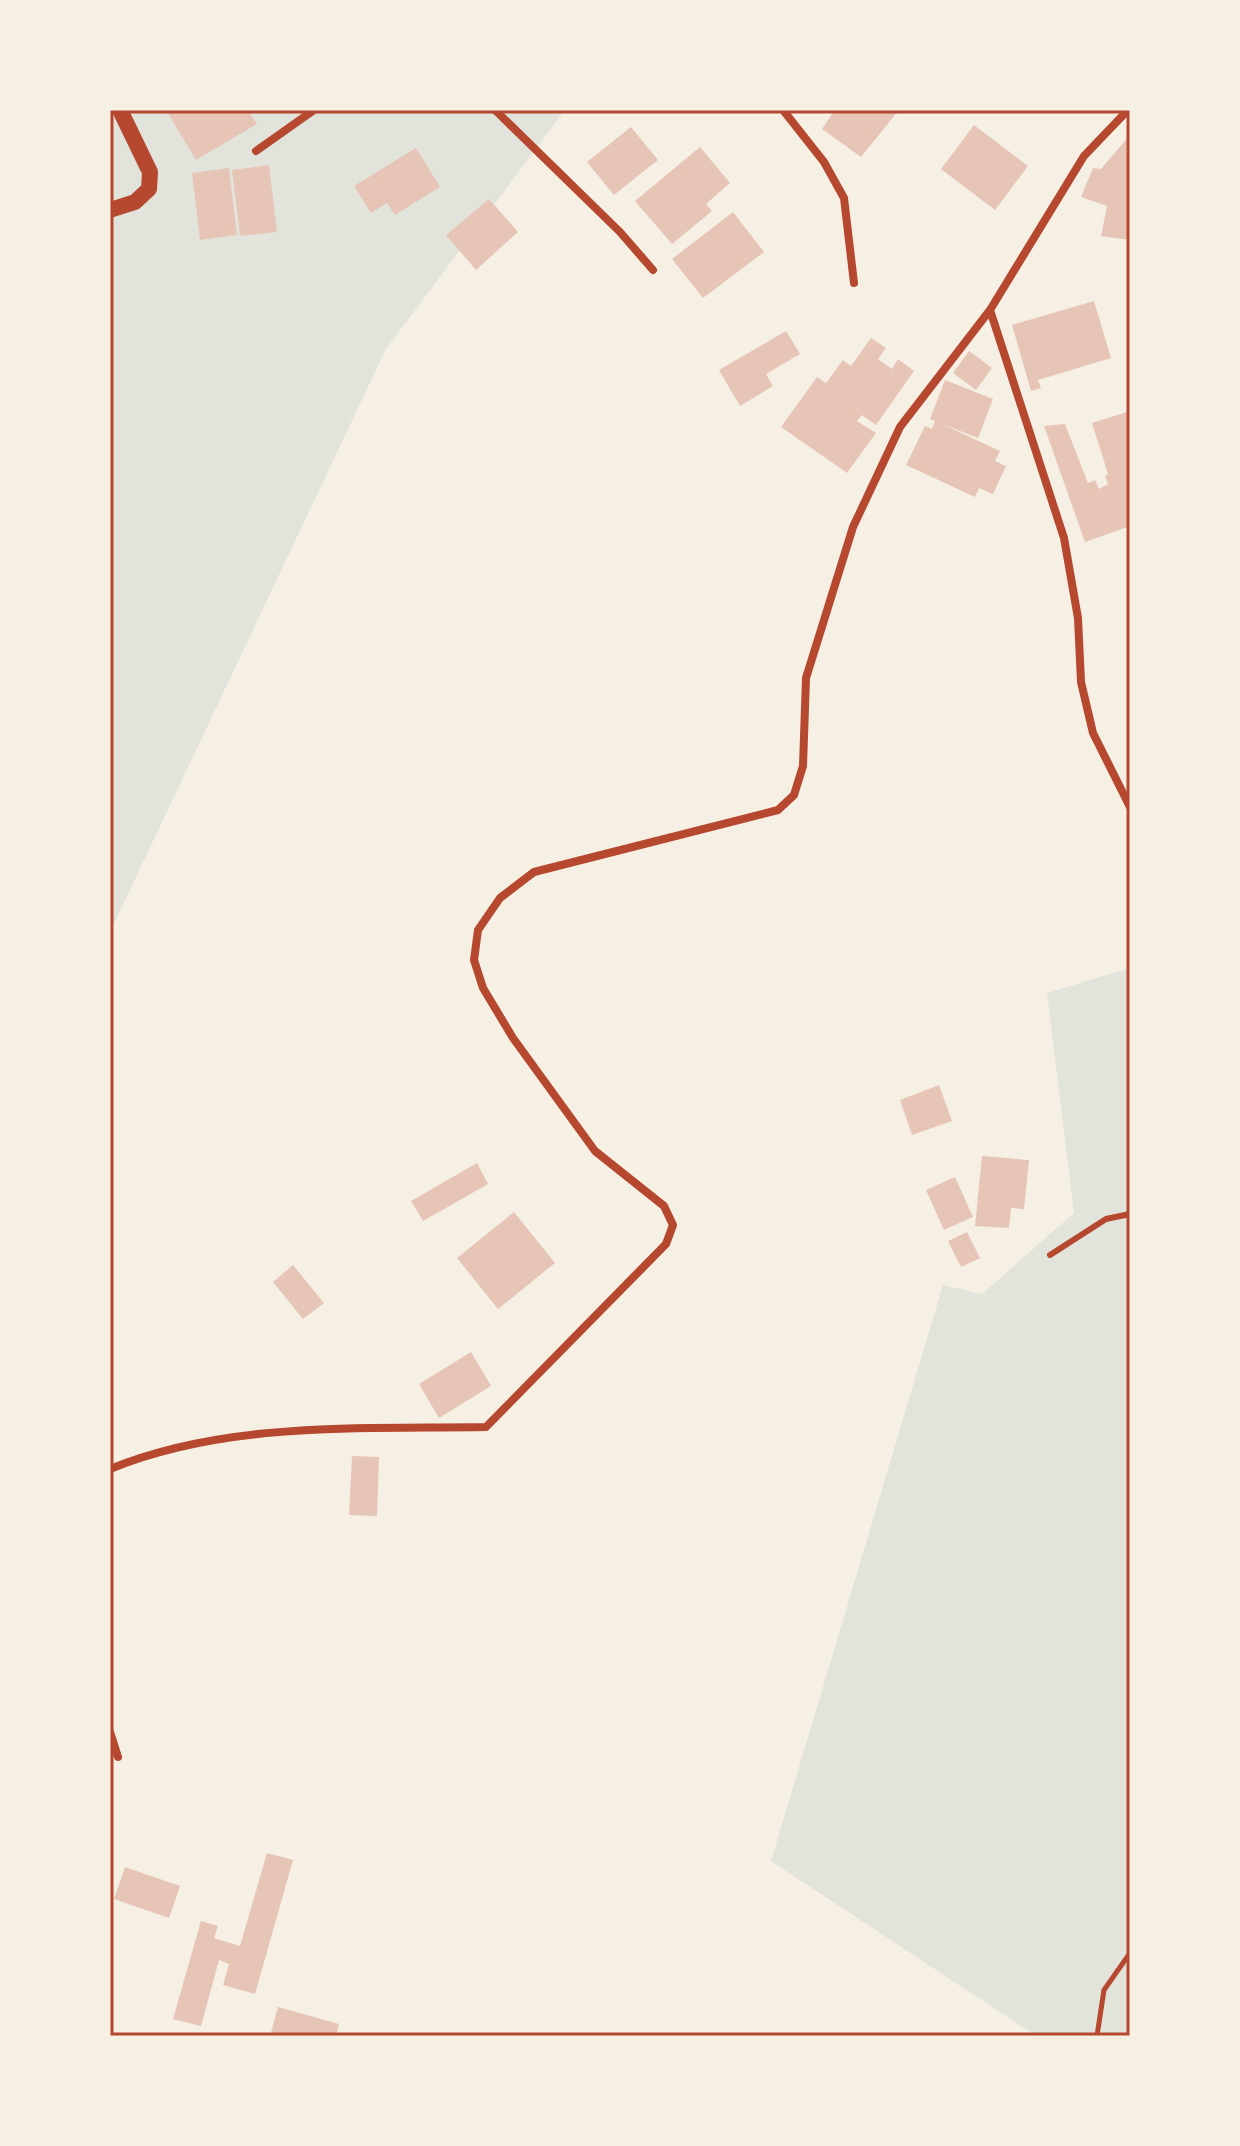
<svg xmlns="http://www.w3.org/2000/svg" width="1240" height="2146" font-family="'Noto Serif',serif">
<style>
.green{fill:#e2e4dc}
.building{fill:#e6c5b7}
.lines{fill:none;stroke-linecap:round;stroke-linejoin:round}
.path{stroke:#b5482f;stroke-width:5}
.service{stroke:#b5482f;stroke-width:6}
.minor{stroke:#b5482f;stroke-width:8}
.secondary{stroke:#b5482f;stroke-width:16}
.neatline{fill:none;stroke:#b5482f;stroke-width:3}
</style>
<rect width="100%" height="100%" fill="#f6efe4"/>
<path class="green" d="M110 110H565L386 349 110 932Z
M1130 968V2036H1036L771 1861 943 1285 982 1294 1074 1213 1047 993Z"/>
<path class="building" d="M166 110H248L257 124 196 160Z
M835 110H899L861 157 822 129Z
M974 125 1028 166 995 210 941 169Z
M631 127 658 160 614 195 587 162Z
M1130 135V240L1101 236 1107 206 1081 197 1093 168 1101 169Z
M700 147 730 183 706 204 712 211 672 244 635 201Z
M416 148 440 187 395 215 387 203 371 213 354 186Z
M269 165 277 232 240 236 232 170Z
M229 168 237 235 200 240 192 173Z
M489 199 518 232 476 270 446 235Z
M733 212 764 252 703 298 672 259Z
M1094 301 1111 358 1038 380 1041 388 1031 391 1012 325Z
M786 331 800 354 766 374 773 386 740 406 719 370Z
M871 338 886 348 878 359 892 369 898 359 914 371 876 425 862 415 857 421 876 433 847 473 781 427 817 377 826 383 843 360 851 366Z
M969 351 992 368 976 390 953 373Z
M945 380 993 399 978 438 942 424 1000 451 995 461 1006 466 993 494 979 488 975 497 906 465 925 426 932 429 935 421 930 419Z
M1130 411V526L1085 542 1044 426 1065 424 1088 483 1095 480 1099 489 1108 484 1105 476 1108 474 1092 423Z
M939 1085 952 1121 912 1135 900 1100Z
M982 1156 1029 1160 1024 1209 1011 1208 1009 1228 975 1226Z
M477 1163 488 1184 423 1221 411 1201Z
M955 1177 973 1217 944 1230 926 1190Z
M514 1212 555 1263 498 1309 457 1258Z
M967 1232 980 1258 961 1267 948 1241Z
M293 1265 324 1303 303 1319 273 1282Z
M471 1352 491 1386 439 1418 419 1384Z
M352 1456 379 1457 377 1516 349 1515Z
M267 1853 293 1860 255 1994 223 1985 229 1964 219 1960 201 2026 173 2019 201 1921 218 1926 214 1938 240 1946Z
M125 1867 180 1886 169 1918 114 1899Z
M278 2007 339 2024 336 2036H270Z"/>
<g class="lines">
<path class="path" d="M1097 2036 1104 1990 1130 1953"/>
<path class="service" d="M1050 1255 1106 1219 1130 1214"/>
<path class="minor" d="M495 110 620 232 653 270
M783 110 824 162 844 198 854 283
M1128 110 1084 156 990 310 1064 538 1078 618 1081 682 1093 733 1130 807
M256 151 314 110
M110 1469C226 1421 363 1429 486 1427L666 1244 673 1225 664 1206 595 1151 513 1038 483 988 474 960 478 930 500 898 534 872 778 810 794 795 803 766 806 678 853 527 900 427 990 310
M110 1732 118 1757"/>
<path class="secondary" d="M110 210 135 202 149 189 150 172 120 110"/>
</g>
<rect width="1240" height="2146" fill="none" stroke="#f6efe4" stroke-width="224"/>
<rect x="112" y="112" width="1016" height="1922" class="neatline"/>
</svg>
